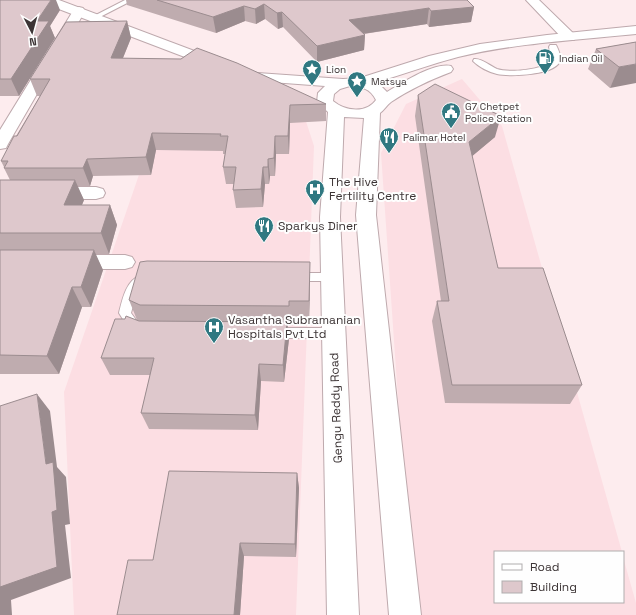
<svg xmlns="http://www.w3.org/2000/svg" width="636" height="615" font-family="'Space Grotesk',sans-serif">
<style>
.built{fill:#fcdee3}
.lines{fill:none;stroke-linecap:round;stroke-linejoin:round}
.service-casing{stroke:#bea9ad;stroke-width:2}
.minor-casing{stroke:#bea9ad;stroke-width:2}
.secondary-casing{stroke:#bea9ad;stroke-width:2}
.service{fill:#fff;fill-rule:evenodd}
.minor{fill:#fff;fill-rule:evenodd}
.secondary{fill:#fff;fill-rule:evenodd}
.wall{fill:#bfacaf}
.shaded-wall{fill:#9b8c8f}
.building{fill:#dec8cc;stroke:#9b8c8f}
.labels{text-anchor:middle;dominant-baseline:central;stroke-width:4;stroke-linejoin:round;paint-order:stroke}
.far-poi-label{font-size:10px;fill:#3c3435;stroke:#fefefe;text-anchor:start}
.poi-label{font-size:12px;fill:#3c3435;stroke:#fefefe;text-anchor:start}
.street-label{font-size:12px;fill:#3c3435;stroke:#fefefe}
</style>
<rect width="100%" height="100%" fill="#fdecee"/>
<path class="built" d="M179 59 253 86 301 106 314 146 296 615H74L64 392Z
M462 79 502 126 622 552H495V602H623V557L636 603V615H413L381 153 406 104Z"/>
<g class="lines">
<g class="service-casing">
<path id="service" d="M125 0H133L98 18 92 17Z
M550 45H556C558 49 561 55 560 60 558 75 509 77 497 74 489 72 479 67 473 61L474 59C482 58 490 66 497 69 509 73 543 70 552 61L549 47Z
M294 273H332L336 274 338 277 336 280 332 281H294L290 280 288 277 290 274Z
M140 276 144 277 146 280 136 295 131 313 142 328 140 331 136 333 129 329 119 313C122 301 126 280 140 276Z
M273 328H334L338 329 340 333 338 337 334 338H273L269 337 267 333 269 329Z"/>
</g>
<g class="minor-casing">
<path id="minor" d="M526 0H539L574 34 576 37 574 40H564Z
M79 7 83 8 85 11 8 144 6 148 0 149V130L73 11 75 8Z
M0 187H96L103 189 105 193 103 197 96 199H0Z
M69 255H125L132 257 135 262 132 267 125 269H69L62 267 59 262 62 257Z"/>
</g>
<g class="secondary-casing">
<path id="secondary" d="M41 0H59L221 61 223 64 221 67 216 68 211 67 43 3Z
M636 26V34C577 40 516 43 458 57 431 64 404 74 377 82L387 92C402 83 434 62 451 66L453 69 451 72C430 80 410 89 391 102 387 105 384 110 380 113L376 215 421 615H389L356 215 364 118 344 117 340 217 359 615H327L320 217 328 112 317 102 318 93 325 86 245 80 240 79 238 76 240 73 245 72 343 79 360 78 429 56 480 44 547 35ZM350 86C362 87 370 88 376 100 366 114 345 111 333 101L334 94 340 89Z"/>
</g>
<use href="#service" class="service"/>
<use href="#minor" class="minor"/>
<use href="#secondary" class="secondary"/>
</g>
<path class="wall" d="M0 0 60 10 50 26 55 38 19 96H0Z
M126 0H467L474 7 471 22 429 27 427 24 364 34 365 35 364 50 317 62 283 27 278 29 265 19 256 24 245 21 216 33 127 5Z
M127 21 131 38 123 58 326 104V121L290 123 289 154H276L275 176H270L269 184H265L263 207 236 208 233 190 234 184H226L223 167 225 154H223V151L156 150 151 175 93 176 90 186H77L84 200 82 205H110L117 225 109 254H95L103 270 91 307H82L59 374H0V180H10L4 168V167L1 161 40 96H37L30 79Z
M636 42 610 88 588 69 596 49Z
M418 95 495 137 472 156 498 268 582 385 570 404 445 403 432 321 437 301H441L415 116Z
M310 282 309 321H290V326H288L289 339 284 382 261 381 258 430 149 429 141 413 150 375H110L101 358 137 320 129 300Z
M297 473 299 488 296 557 244 556 240 615H117L153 560Z"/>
<path class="shaded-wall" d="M51 0H56L60 10 50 26 55 38 19 96 11 79 37 21Z
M264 4 265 19 256 24 255 9Z
M244 6 245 21 216 33 213 17Z
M474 7 471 22 429 27 431 11Z
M429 8 427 24 349 36V20Z
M282 12 283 27 278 29 277 13Z
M127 21 131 38 116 75 111 58Z
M365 35 364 50 317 62V46Z
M636 64V83L610 88 619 67Z
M290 105V123L289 154 288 136Z
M501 116 495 137 464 163 469 142Z
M152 133 156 150 151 175 146 157Z
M275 136 276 154 275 176 274 158Z
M87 159 93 176 90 186 83 168Z
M268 159 270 176 269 184 268 167Z
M263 167 265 184 263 207 261 189Z
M75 180 84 200 73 226 64 205Z
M110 205 117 225 109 254 101 233Z
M94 250 103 270 91 307 81 287Z
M310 262V282L309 321V301Z
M72 287 82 307 59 374 47 356Z
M287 322 289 339 284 382 283 365Z
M259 364 261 381 258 430 255 415Z
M37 394 50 411 57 467 66 477 70 524 65 525 71 578 11 600 12 615H0V587L46 464Z
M297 473 299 488 296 557 295 544Z
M240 543 244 556 240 615H234Z"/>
<path class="building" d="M0 0H51L37 21H49L11 79H0Z
M157 0H467L474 7 431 11 429 8 349 20 365 35 317 46 282 12 277 13 264 4 255 9 244 6 213 17Z
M127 21 111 58 181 59 197 48 237 63 326 104 290 105 288 136H275L274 158 268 159V167H263L261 189 233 190 236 167H223L228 136H220L221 134 152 133 146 157 87 159 83 168H4L8 161H1L14 136H17L50 79H30L66 22Z
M636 42V64L619 67 596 49Z
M435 84 501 116 469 142 498 268H543L582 385H452L437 301H449L418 95Z
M0 180H75L64 205H110L101 233H0Z
M0 250H94L81 287H72L47 356 0 355Z
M147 261 310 262 309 301H289V306L140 305 129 300 140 262Z
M126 316 139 321 287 322 283 365 259 364 255 415 141 413 154 358H101L115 319H125Z
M37 394 46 464 53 462 57 510 52 512 57 567 0 587V406Z
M169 471 297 473 295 544 240 543 234 615H117L128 560H153Z"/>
<defs>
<g id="fuel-pin" transform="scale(1)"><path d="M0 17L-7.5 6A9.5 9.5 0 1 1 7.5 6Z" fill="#307881" stroke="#fefefe"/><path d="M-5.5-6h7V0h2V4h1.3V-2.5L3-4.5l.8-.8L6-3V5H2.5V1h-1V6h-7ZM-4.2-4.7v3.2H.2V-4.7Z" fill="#fff"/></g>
<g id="sight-pin" transform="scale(1)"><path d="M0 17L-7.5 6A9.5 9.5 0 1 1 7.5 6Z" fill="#307881" stroke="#fefefe"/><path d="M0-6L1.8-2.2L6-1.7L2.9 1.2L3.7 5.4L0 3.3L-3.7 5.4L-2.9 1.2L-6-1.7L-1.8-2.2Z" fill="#fff"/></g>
<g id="civic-pin" transform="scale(1)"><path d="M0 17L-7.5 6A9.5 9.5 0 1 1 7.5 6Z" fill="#307881" stroke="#fefefe"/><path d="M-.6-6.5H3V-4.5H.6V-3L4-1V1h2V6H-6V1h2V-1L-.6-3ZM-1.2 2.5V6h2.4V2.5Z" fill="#fff"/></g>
<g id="restaurant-pin" transform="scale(1)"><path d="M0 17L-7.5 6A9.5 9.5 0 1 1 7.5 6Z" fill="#307881" stroke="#fefefe"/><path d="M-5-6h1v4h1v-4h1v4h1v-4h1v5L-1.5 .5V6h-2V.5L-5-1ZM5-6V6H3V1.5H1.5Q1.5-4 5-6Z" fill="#fff"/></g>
<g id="hospital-pin" transform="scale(1)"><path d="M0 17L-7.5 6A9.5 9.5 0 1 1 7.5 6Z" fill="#307881" stroke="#fefefe"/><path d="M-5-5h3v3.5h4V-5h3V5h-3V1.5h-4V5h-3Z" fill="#fff"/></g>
</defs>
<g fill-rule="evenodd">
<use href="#fuel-pin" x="545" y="58"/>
<use href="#sight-pin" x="312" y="69"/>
<use href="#sight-pin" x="357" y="81"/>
<use href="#civic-pin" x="451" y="112"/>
<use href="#restaurant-pin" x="389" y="137"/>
<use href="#hospital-pin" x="315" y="189"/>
<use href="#restaurant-pin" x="264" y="226"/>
<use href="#hospital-pin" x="214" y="327"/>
</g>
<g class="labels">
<g class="far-poi-label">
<text x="559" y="58">Indian Oil</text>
<text x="326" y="69">Lion</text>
<text x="371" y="81">Matsya</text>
<text x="465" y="106">G7 Chetpet<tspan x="465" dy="12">Police Station</tspan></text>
<text x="403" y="137">Palimar Hotel</text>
</g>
<g class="poi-label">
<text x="329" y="182">The Hive<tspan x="329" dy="14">Fertility Centre</tspan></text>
<text x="278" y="226">Sparkys Diner</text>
<text x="228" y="320">Vasantha Subramanian<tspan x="228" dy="14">Hospitals Pvt Ltd</tspan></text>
</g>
<g class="street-label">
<text transform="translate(336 408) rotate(-92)">Gengu Reddy Road</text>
</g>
</g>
<rect x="494" y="551" width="130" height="52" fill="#fefefe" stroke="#b0adae"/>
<rect x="502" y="564" width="20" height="6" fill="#ffffff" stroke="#b0adae"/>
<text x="530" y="571" font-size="12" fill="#3c3435">Road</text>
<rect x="502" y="581" width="20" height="12" fill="#dec8cc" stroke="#b0adae"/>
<text x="530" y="591" font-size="12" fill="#3c3435">Building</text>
<g transform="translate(32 32) rotate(174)" stroke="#fefefe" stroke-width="3" paint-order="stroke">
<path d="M0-3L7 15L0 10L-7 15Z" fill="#3c3435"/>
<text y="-6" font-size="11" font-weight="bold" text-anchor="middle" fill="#3c3435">N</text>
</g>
</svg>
